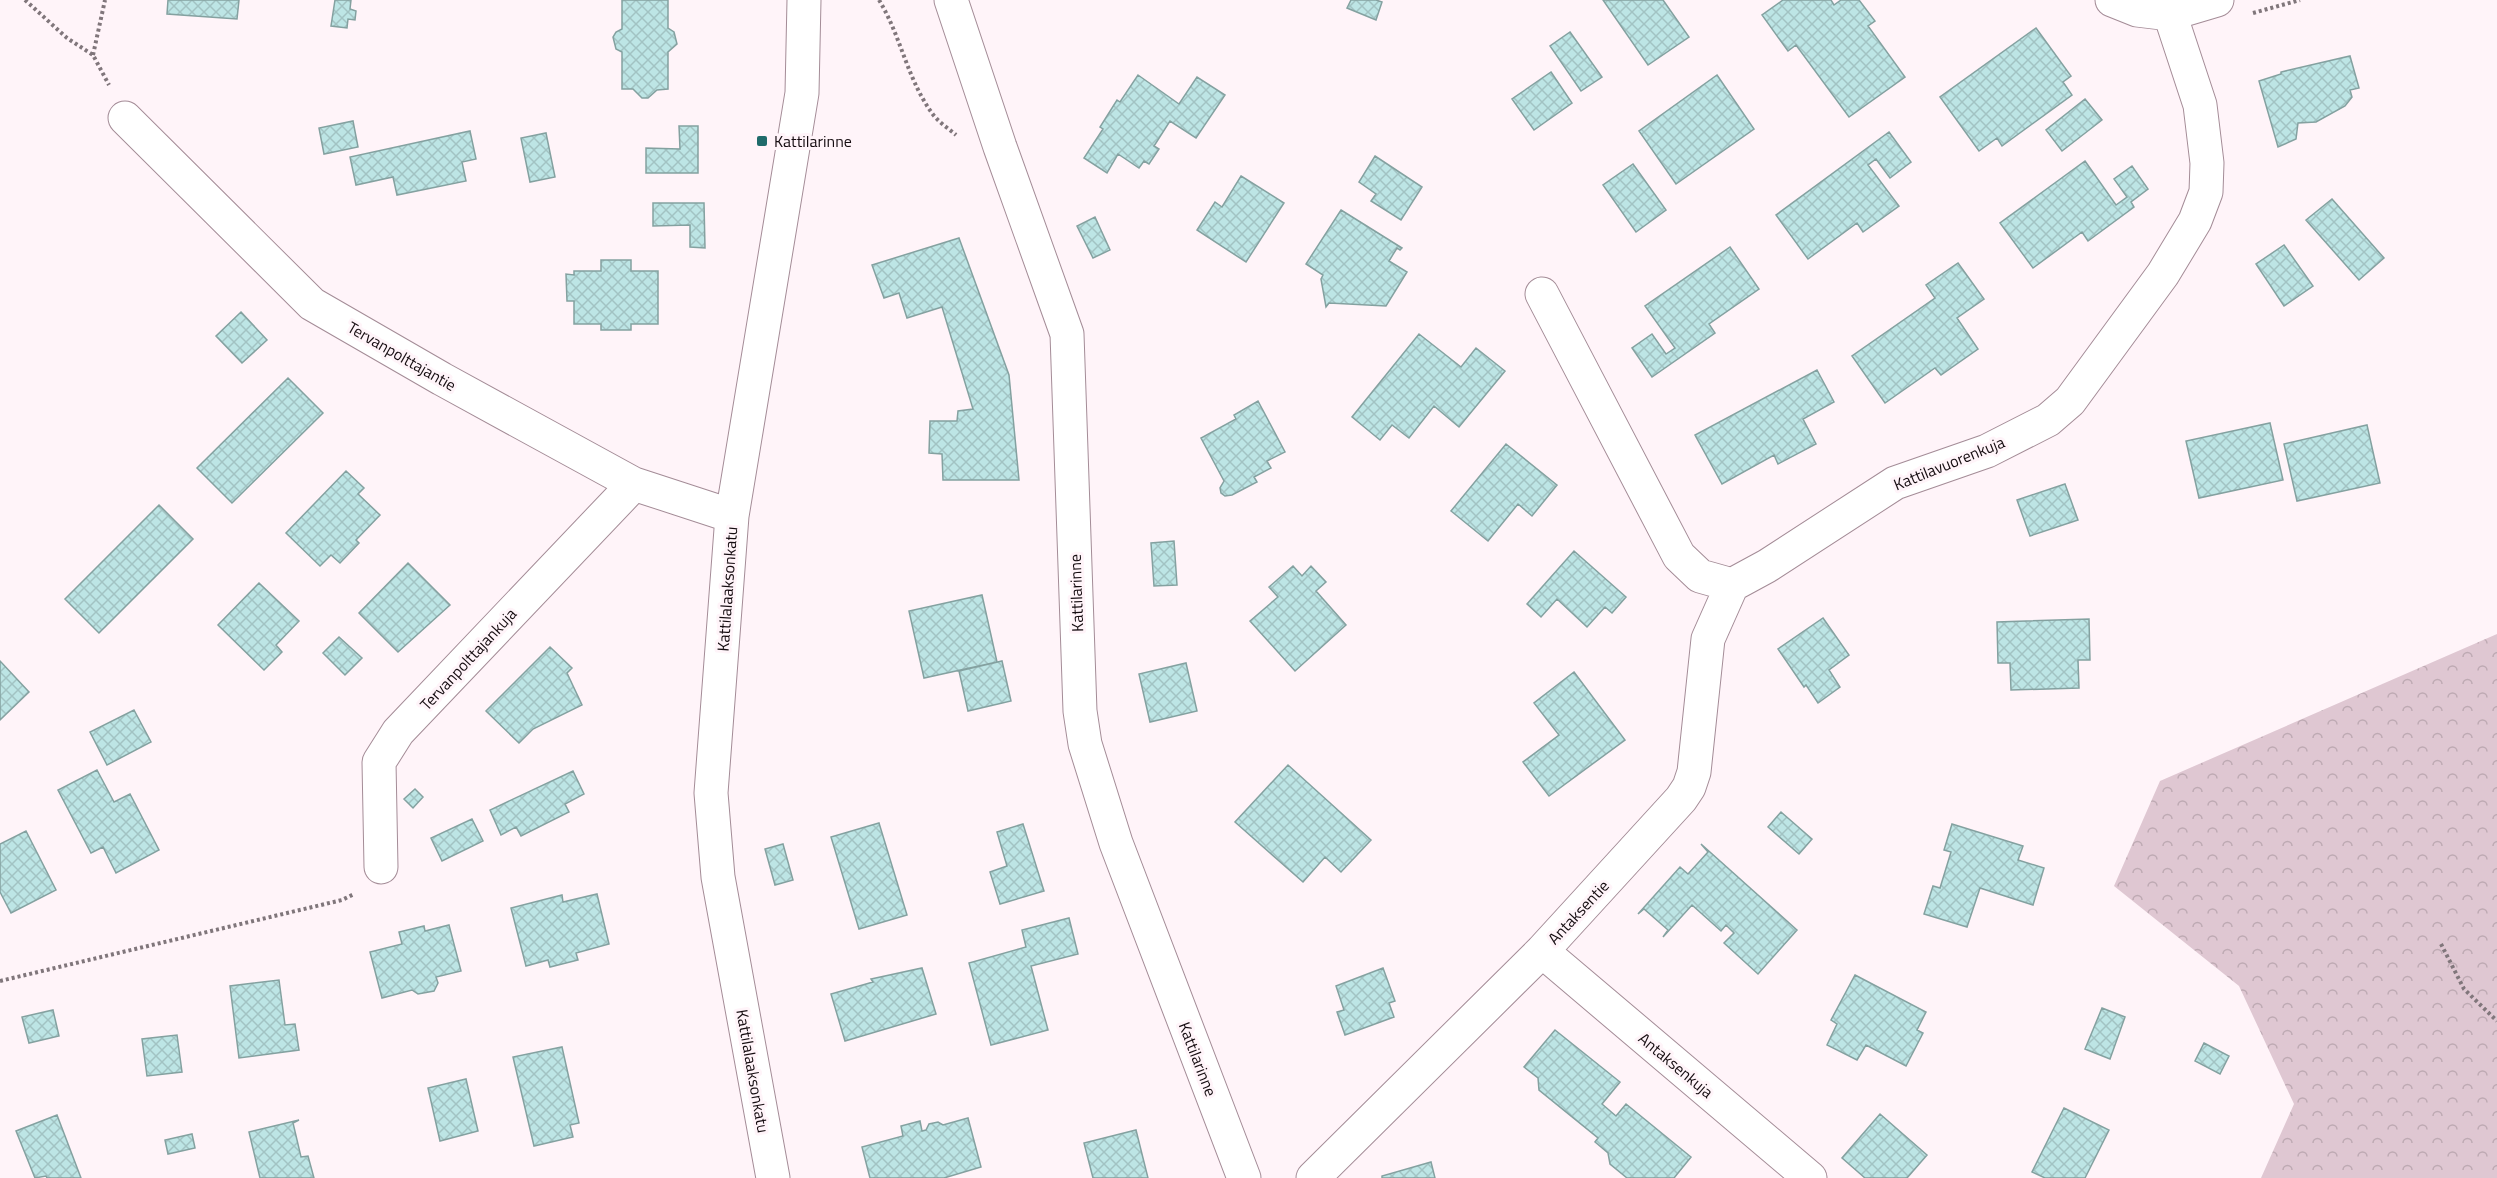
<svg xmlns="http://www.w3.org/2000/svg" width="2497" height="1178" font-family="'Titillium Web',sans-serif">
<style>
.forest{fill:url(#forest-crowns)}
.building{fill:url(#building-cross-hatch);stroke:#84a1a0;stroke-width:1.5}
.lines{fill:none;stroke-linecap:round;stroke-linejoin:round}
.minor-casing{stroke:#a48c97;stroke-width:35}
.path{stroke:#80767b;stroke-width:4;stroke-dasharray:3 3;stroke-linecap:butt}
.minor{stroke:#fff;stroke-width:33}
.poi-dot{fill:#1f6b6b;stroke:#fff4f9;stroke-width:2}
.labels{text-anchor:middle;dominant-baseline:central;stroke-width:6;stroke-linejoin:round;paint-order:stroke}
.poi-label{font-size:16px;fill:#150c10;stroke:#fff4f9;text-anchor:start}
.street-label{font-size:16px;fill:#150c10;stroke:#fff4f9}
</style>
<defs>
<pattern id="forest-crowns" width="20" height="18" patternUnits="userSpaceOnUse" patternTransform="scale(1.5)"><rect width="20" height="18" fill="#dfc7d2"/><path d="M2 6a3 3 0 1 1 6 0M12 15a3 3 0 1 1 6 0" fill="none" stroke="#beaab3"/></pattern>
<pattern id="building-cross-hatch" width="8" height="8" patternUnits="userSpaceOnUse" patternTransform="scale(1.5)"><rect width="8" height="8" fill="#bde5e5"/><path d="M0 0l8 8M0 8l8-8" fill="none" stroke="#a2c3c3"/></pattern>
</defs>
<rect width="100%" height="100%" fill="#fff4f9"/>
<path class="forest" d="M2497 634V1178H2261L2294 1104 2239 986 2114 886 2160 781Z"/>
<path class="building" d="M168 0H239L237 19 167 14Z
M335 0H351L350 9 356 11 355 20 348 19 347 28 331 26Z
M622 0H668V28L674 32 677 44 668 52V89L657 90 648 98H642L633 89H622V52L616 49 613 37 616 32 622 29Z
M1351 0H1376L1382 2 1376 20 1347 8Z
M1603 0H1663L1689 37 1648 65Z
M1783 0H1831L1834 5 1841 0H1859L1875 21 1868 26 1905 77 1849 117 1796 45 1788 51 1762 15Z
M2036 28 2071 76 2063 82 2072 95 2002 146 1997 138 1979 151 1940 97Z
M1570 32 1602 77 1581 91 1550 46Z
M2350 56 2359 88 2350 90 2352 97 2345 106 2316 122 2298 123 2296 139 2278 147 2259 81 2281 74V72Z
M1551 72 1572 103 1534 130 1512 99Z
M1138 75 1179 104 1197 77 1225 95 1196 138 1170 121 1154 146 1159 149 1149 164 1144 161 1139 168 1118 154 1107 173 1084 158 1103 129 1100 127 1117 100 1120 102Z
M1717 75 1754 129 1676 184 1639 131Z
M2085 99 2102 120 2062 151 2046 130Z
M353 121 358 147 324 154 319 128Z
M679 126H698V173H646V148L680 149Z
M470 131 476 159 462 162 466 181 397 195 393 177 356 185 350 157Z
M1889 132 1911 162 1890 178 1876 159 1868 165 1899 206 1863 232 1857 223 1808 259 1776 215Z
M546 133 555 177 530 182 521 138Z
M1375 156 1422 187 1401 220 1371 201 1376 194 1359 182Z
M2085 161 2116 205 2127 197 2114 179 2132 166 2148 189 2131 202 2134 207 2088 241 2082 232 2033 268 2000 223Z
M1633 164 1666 210 1636 232 1603 185Z
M1241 176 1284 203 1246 262 1197 230 1215 202 1222 207Z
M2332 199 2384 258 2359 280 2306 220Z
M653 203H704L705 248 690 247V225L653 226Z
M1341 210 1402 248 1400 250 1397 248 1389 261 1407 272 1386 306 1329 303 1326 307 1321 279 1323 275 1306 264Z
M1095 217 1110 250 1093 258 1077 226Z
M959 238 1009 375 1019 480H943L942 454 929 453 930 421H957L958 411 973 409 942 307 907 318 899 293 884 298 872 265Z
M2284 245 2313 286 2284 306 2256 264Z
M1730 247 1759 289 1709 324 1715 333 1652 377 1632 348 1652 334 1666 354 1675 348 1645 306Z
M601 260H631V271H658V324H631V330H601V324H574V301H567L566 274 574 275V271H601Z
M1958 263 1984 299 1957 318 1978 349 1941 375 1935 368 1885 403 1852 356 1935 298 1926 285Z
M241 312 267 340 242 363 216 336Z
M1419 334 1461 367 1476 348 1505 371 1459 427 1434 406 1409 438 1392 425 1380 440 1352 417Z
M1817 370 1834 402 1803 419 1816 444 1778 464 1774 455 1722 484 1695 435Z
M288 378 323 413 232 503 197 468Z
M1258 401 1285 452 1267 461 1271 468 1254 477 1257 482 1232 495 1225 496 1221 493 1220 488 1224 481 1201 438 1236 419 1234 415Z
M2270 423 2283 480 2199 498 2186 441Z
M2367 425 2380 483 2297 501 2284 444Z
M1506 444 1557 485 1532 516 1518 504 1488 541 1451 511Z
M346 471 364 488 358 494 380 515 356 540 359 543 340 563 331 555 320 566 286 533Z
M2065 484 2078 520 2030 536 2017 500Z
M159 505 193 539 99 633 65 599Z
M1174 541 1177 585 1154 586 1151 543Z
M1574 551 1626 597 1612 613 1605 607 1587 627 1557 599 1541 617 1527 604Z
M408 563 450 605 398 652 359 613Z
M1293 566 1302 576 1311 566 1326 582 1316 591 1346 625 1295 671 1250 621 1278 597 1269 587Z
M259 583 299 621 276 645 282 652 264 670 218 625Z
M982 595 997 662 924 678 909 611Z
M1823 618 1849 655 1829 670 1840 687 1818 703 1806 685 1804 687 1778 649Z
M2089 619 2090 660H2078L2079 688 2011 690 2010 663H1998L1997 622Z
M339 637 362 658 345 675 323 653Z
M550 647 572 668 567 673 582 705 533 729 519 743 486 711Z
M0 661 29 692 0 720Z
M1002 661 1011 701 968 711 959 671Z
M1186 663 1197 711 1150 722 1139 674Z
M1574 672 1625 740 1549 796 1523 762 1559 735 1534 703Z
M134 710 151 742 107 765 90 732Z
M1288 765 1371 840 1341 872 1325 857 1303 882 1235 822Z
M97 770 114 802 130 794 159 850 116 873 103 847 91 853 58 790Z
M573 771 584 794 565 804 569 812 521 836 516 827 501 835 490 810Z
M415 789 423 797 413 808 404 799Z
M1781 812 1812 839 1799 854 1768 827Z
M472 819 483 841 442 861 431 838Z
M879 823 907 915 859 929 831 837Z
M1023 824 1044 891 1000 904 990 872 1007 866 997 832Z
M1952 824 2023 846 2018 860 2044 868 2033 905 1980 888 1967 927 1924 914 1933 886 1940 888 1951 852 1944 850Z
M26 831 56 890 11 913 0 892V844Z
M783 844 793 880 775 885 765 849Z
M1701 844 1797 930 1758 974 1724 943 1734 933 1726 925 1721 931 1692 905 1663 937 1668 930 1644 909 1638 914 1680 867 1688 874 1708 852Z
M597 894 609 944 576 953 578 960 550 967 548 960 526 966 511 908 562 895 563 902Z
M1069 918 1078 954 1031 966 1048 1030 991 1045 969 963 1026 947 1022 930Z
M449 925 461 971 436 977 438 983 434 991 418 994 412 990 382 998 370 952 402 944 399 932 424 926 425 931Z
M922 968 936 1014 845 1041 831 994 873 982 871 979Z
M1383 968 1395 1001 1389 1003 1394 1017 1345 1035 1337 1012 1344 1010 1336 986Z
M1855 975 1926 1012 1917 1030 1923 1033 1906 1066 1866 1045 1857 1060 1827 1045 1837 1024 1831 1020Z
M279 980 285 1025 295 1024 299 1050 239 1058 230 986Z
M2102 1008 2125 1017 2110 1059 2085 1049Z
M53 1010 59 1036 29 1043 22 1017Z
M1555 1030 1620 1082 1602 1104 1616 1116 1626 1104 1691 1157 1674 1178H1627L1610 1164 1608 1153 1595 1142 1598 1138 1539 1090 1538 1078 1524 1067Z
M177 1035 182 1072 147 1076 142 1039Z
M2204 1043 2229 1056 2220 1074 2195 1061Z
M562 1047 579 1123 570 1125 573 1137 534 1146 513 1057Z
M466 1079 478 1131 440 1141 428 1088Z
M2064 1108 2109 1130 2085 1178H2045L2032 1172Z
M1880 1114 1927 1155 1907 1178H1865L1842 1158Z
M57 1115 81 1178H47L46 1176 35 1178 16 1131Z
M968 1118 981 1167 944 1178H870L862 1147 903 1136 901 1126 920 1121 922 1131 926 1130 929 1124 938 1122 943 1125Z
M299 1120 293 1123 301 1157 308 1156 314 1178H260L249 1132Z
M1136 1130 1148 1178H1093L1084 1143Z
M192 1134 195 1148 168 1154 165 1140Z
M1431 1162 1435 1178H1382V1176Z"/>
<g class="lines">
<g class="minor-casing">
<path id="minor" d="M951 0 1000 147 1067 334 1080 711 1085 744 1116 843 1244 1178
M2112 0 2137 10 2170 14 2217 0
M125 118 312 304 442 379 634 484 732 516
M1542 294 1679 556 1700 576 1732 585 1767 566 1895 483 1987 451 2048 420 2070 401 2163 274 2195 221 2206 192 2207 163 2200 105 2170 14
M381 867 379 762 398 732 634 484
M1542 951 1810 1178
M773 1178 718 877 711 793 732 516 802 93 804 0
M1313 1178 1542 951 1681 799 1689 787 1694 772 1708 639 1732 585"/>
</g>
<path class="path" d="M25 0 67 38 93 55 109 85
M879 0C901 36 907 79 932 113 938 122 948 128 956 135
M2253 13 2300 0
M93 55 105 0
M2441 944 2464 989 2497 1021
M0 981 342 900 354 894"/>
<use href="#minor" class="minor"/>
</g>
<rect class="poi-dot" x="756" y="135" width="12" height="12" rx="3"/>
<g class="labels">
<g class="poi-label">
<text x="774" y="141">Kattilarinne</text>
</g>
<g class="street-label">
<text transform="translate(402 356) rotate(30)">Tervanpolttajantie</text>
<text transform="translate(1949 463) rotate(-22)">Kattilavuorenkuja</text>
<text transform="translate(727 589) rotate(-86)">Kattilalaaksonkatu</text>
<text transform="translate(1076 593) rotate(-92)">Kattilarinne</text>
<text transform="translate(468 659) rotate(-47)">Tervanpolttajankuja</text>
<text transform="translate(1578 912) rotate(-47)">Antaksentie</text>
<text transform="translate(1198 1059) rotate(69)">Kattilarinne</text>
<text transform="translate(1676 1065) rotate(40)">Antaksenkuja</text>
<text transform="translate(753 1071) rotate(80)">Kattilalaaksonkatu</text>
</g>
</g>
</svg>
